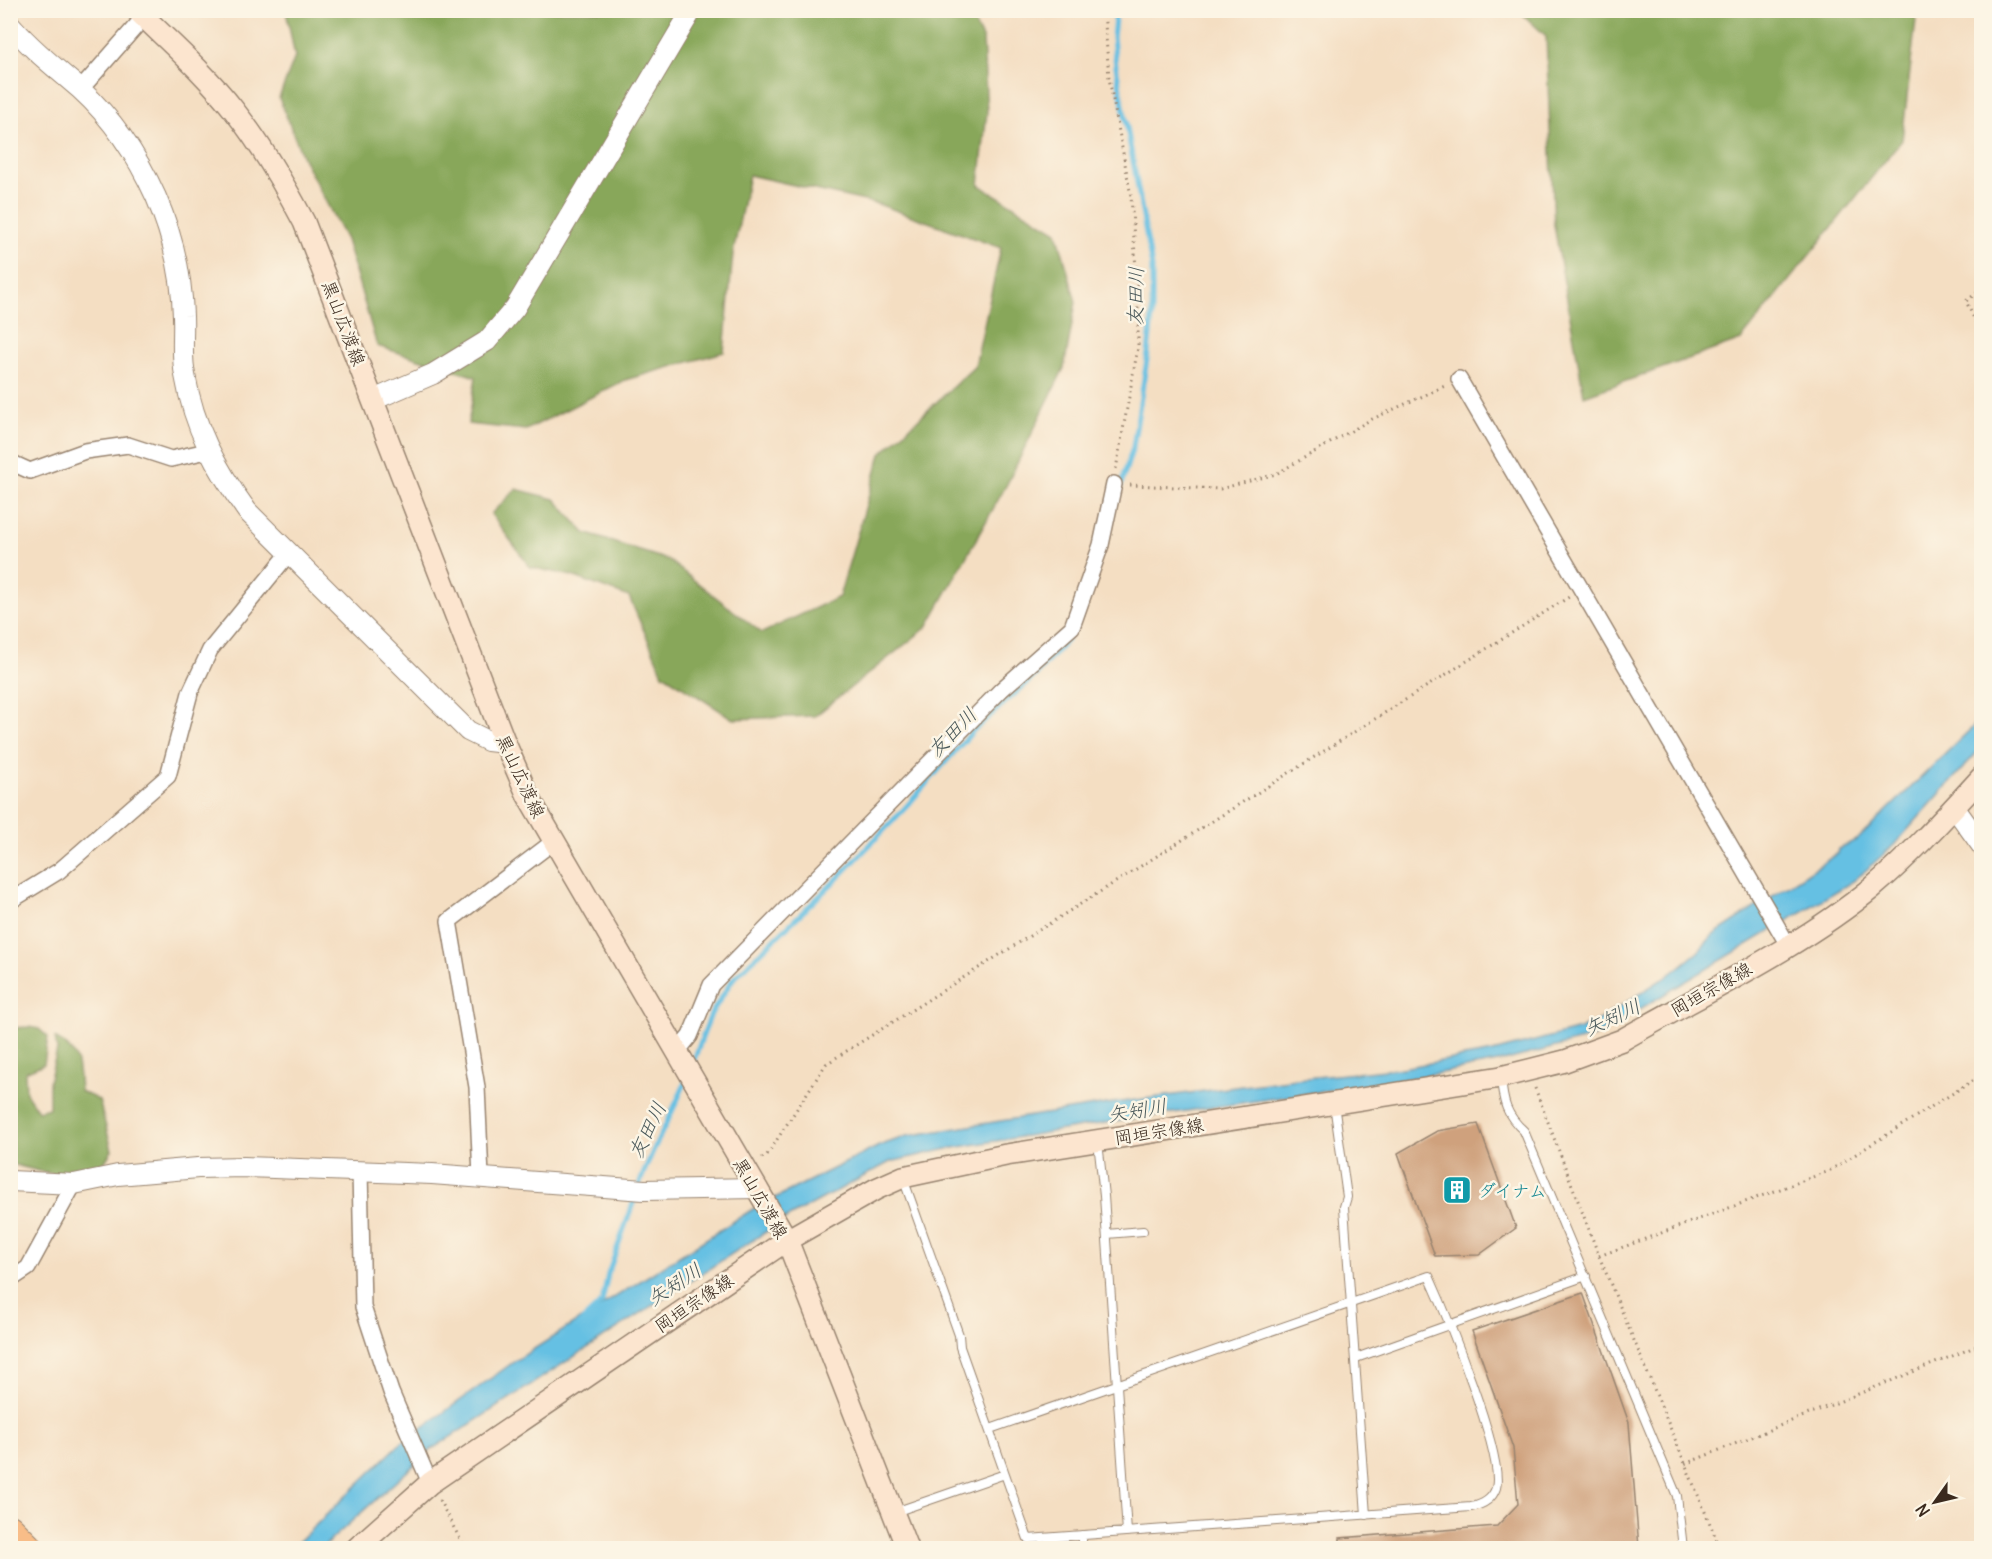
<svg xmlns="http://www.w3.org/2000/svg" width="1992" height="1559" font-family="Delius,'Klee One',sans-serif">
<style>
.forest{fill:#88a75a;stroke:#62683c;stroke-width:1.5}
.water{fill:#65c0e3;stroke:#507580;stroke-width:1.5}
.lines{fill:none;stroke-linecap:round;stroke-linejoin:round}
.stream{stroke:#65c0e3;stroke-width:5}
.building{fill:#cfa17d}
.service-casing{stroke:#988470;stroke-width:10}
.minor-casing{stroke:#988470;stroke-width:18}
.tertiary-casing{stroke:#988470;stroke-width:22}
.secondary-casing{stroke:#988470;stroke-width:24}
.trunk-casing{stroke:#988470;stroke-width:28}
.path{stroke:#988470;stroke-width:3;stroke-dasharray:1.5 4.5;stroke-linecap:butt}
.service{stroke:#fff;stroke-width:8}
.minor{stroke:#fff;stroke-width:15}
.tertiary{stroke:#fff;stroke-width:20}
.secondary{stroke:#fce5cf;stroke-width:21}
.trunk{stroke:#f8bd88;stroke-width:26}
.labels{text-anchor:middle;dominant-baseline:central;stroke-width:5;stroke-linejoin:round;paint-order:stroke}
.street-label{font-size:18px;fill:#3b2a1e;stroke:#fcf5e5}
.culture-label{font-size:18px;fill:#0d838f;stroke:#fcf5e5;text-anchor:start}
.water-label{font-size:20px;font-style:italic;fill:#485759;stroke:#fcf5e5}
</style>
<rect width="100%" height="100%" fill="#fcf5e5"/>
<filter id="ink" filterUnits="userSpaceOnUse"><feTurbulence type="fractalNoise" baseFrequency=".0167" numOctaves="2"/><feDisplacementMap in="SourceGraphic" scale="12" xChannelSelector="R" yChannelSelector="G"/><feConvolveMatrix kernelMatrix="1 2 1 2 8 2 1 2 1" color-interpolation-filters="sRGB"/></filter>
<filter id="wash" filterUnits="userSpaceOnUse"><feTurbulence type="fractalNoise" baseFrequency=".008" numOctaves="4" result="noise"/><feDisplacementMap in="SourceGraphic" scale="24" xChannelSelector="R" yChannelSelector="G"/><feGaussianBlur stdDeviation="1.35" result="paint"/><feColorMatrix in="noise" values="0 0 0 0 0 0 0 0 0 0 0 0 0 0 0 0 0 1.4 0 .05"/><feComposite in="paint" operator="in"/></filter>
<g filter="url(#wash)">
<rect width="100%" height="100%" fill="#f4dec2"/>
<path class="forest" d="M286 11H968L983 40 987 112 979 185 1057 232 1076 302 1064 368 1007 484 927 627 815 716 733 719 663 674 629 597 572 576 530 567 491 514 516 489 555 499 585 533 668 560 762 633 839 597 881 454 975 366 1001 248 878 204 749 175 733 253 724 352 625 380 526 430 468 424 476 377 377 346 346 240 303 158 279 98 295 57Z
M1519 11H1917L1902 140 1741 340 1584 396 1554 225 1546 36Z
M30 1027 39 1029 48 1037 44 1064 25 1072 26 1093 38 1111 49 1108V1082L57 1050 55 1038C80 1052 78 1065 80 1091L99 1100 112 1150C108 1156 104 1166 98 1169 74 1183 36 1170 11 1164L10 1028Z"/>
<path class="water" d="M1981 719V748L1894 845 1855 880 1593 1037 1503 1061 1413 1078 1105 1123 947 1149 890 1162 787 1218 432 1449 322 1548H292L401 1443 515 1361 753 1209 879 1146 907 1136 1113 1103 1296 1079 1396 1069 1493 1052 1580 1029 1599 1020 1672 973 1698 952 1713 935 1837 854 1838 849 1858 839Z"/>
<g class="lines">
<path class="stream" d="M1116 10 1113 37 1116 66 1152 267V316L1148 353 1133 447 1120 488
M692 1065 711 1014 733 979 841 875 905 808 973 731 1034 677 1067 640
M639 1186C651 1149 672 1116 686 1080
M582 1321 602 1302 608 1274 636 1195"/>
</g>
<g id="blocks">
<path class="building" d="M1478 1124 1516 1228 1479 1255 1435 1256 1398 1153 1437 1131Z
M1583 1293 1629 1423 1639 1548H1340V1538L1497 1526 1518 1504 1513 1448 1472 1331Z"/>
</g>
</g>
<g filter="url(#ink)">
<use href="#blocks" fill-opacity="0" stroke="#988470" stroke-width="1.5"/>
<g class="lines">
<g class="service-casing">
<path id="service" d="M1501 1078C1503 1102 1506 1115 1524 1131L1677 1496 1683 1548
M1334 1104 1347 1197 1344 1207 1366 1515
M1098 1142 1104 1196 1127 1532
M903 1178 959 1335 960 1347 1028 1539 1471 1507C1482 1505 1492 1500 1496 1488 1505 1456 1445 1311 1429 1276L990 1429
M1107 1234 1143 1231
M1356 1358 1586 1276
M895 1512 1005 1474
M1082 1535V1548"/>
</g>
<g class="minor-casing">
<path id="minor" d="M80 90 144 17
M1459 379 1788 945
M10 462 30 471 85 451 128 445 171 459 207 451
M10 901 59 871 168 776 190 693 210 650 290 552
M676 1053 690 1036 711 985 1001 690 1072 627 1101 545 1114 484
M360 1171 363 1307 391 1392 430 1483
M481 1177 477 1087 449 921 553 842
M10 1280 28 1268 74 1184"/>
</g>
<g class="tertiary-casing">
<path id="tertiary" d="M10 24C31 49 56 68 80 89 112 118 138 157 156 197 172 234 182 276 183 316 184 336 181 355 185 375 194 428 216 468 247 511L468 731 488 741 505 743
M373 400 433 374 487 341 515 308 692 10
M1954 807 1982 846
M10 1181 74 1184 118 1175 198 1168 244 1167 432 1174 644 1190 757 1188"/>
</g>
<g class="secondary-casing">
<path id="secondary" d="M137 10C169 42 205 73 233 109 261 144 283 182 304 222L505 743 528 796 787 1240 907 1548
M357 1548 430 1483 787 1240 876 1189 903 1177 1006 1155 1501 1077 1565 1061 1622 1040C1702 994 1802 946 1872 888 1912 854 1947 815 1982 777"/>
</g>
<g class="trunk-casing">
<path id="trunk" d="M10 1528 30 1548"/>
</g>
<path class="path" d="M1104 10 1109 78 1131 196 1138 298V347L1116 469
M1982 289 1966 301 1982 336
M1130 485 1220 489 1276 474 1370 420 1447 385
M1535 1088 1599 1256 1720 1548
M762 1158 767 1155 826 1064 1569 597
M1599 1256 1829 1171 1982 1075
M1685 1464 1982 1344
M439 1500 465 1548"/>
<use href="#service" class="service"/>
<use href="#minor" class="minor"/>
<use href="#tertiary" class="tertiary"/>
<use href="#secondary" class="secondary"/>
<use href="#trunk" class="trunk"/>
</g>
</g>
<defs>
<g id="building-square" transform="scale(1.5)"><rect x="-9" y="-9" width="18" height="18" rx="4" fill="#0f9aa8" stroke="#fcf5e5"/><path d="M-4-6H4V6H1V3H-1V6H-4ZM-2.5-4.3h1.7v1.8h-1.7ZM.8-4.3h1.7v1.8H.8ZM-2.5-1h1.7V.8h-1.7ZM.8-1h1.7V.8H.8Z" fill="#fff"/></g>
</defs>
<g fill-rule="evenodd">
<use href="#building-square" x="1457" y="1190"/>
</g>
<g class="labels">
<g class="street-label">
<text transform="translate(344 323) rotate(69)">黒山広渡線</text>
<text transform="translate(521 776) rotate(65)">黒山広渡線</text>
<text transform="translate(1711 989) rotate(-30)">岡垣宗像線</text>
<text transform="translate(1159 1131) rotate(-9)">岡垣宗像線</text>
<text transform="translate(761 1198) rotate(60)">黒山広渡線</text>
<text transform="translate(694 1303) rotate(-34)">岡垣宗像線</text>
</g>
<g class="culture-label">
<text x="1478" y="1190">ダイナム</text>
</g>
<g class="water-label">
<text transform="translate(1135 296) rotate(-89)">友田川</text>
<text transform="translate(952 732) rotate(-46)">友田川</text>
<text transform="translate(1612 1017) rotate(-25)">矢矧川</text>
<text transform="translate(1137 1110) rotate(-9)">矢矧川</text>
<text transform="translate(647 1130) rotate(-64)">友田川</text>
<text transform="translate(674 1284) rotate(-33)">矢矧川</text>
</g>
</g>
<rect width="1992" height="1559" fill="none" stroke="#fcf5e5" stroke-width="36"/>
<g transform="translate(1935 1502) rotate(236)" stroke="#fcf5e5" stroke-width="4.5" paint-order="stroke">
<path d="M0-4.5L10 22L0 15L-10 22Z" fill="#3b2a1e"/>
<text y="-9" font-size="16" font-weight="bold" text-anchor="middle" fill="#3b2a1e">N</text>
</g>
</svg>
